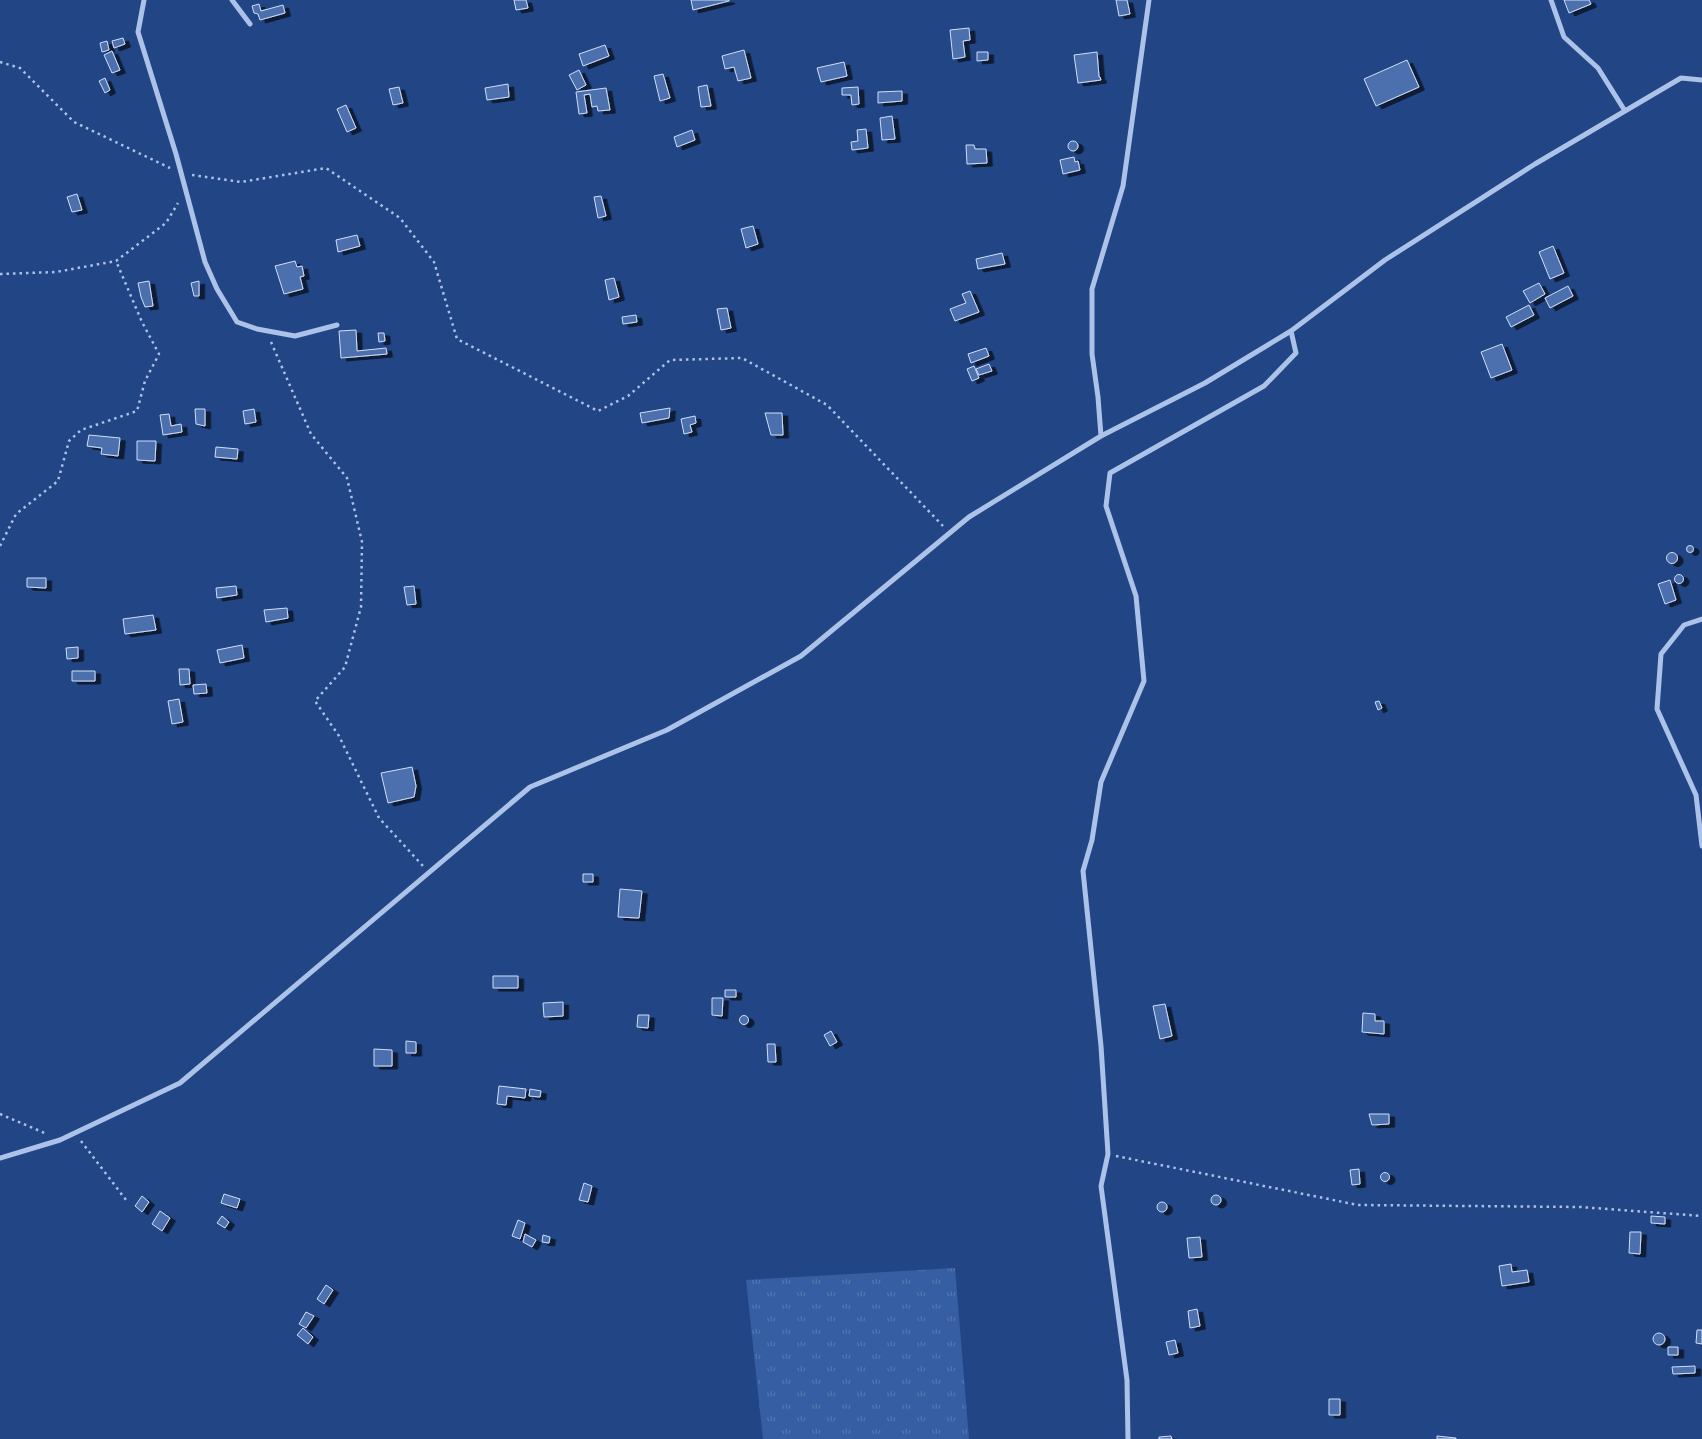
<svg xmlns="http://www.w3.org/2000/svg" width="1702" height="1439" font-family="'Asap Condensed',sans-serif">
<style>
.park{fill:url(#park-tufts)}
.building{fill:#4b6fad;stroke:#d0def7;filter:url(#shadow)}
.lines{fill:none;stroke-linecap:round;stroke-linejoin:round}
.path{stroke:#acc2e9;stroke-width:2.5;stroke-dasharray:2.5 4;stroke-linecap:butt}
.street{stroke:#acc2e9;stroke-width:5}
</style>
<defs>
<pattern id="park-tufts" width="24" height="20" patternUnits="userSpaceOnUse" patternTransform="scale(1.25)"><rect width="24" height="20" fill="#365ea2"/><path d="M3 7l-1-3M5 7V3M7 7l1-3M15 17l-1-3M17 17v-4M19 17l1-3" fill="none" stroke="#5476b0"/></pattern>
<filter id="shadow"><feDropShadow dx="5.5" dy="3" stdDeviation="0" flood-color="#0009"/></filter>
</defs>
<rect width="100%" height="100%" fill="#224585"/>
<path class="park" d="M955 1268 969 1439H763L746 1280Z"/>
<path class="building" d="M514 0H526L528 8 516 10Z
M691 0H729V1L693 10Z
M1116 0H1127L1130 14 1119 16Z
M1564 0H1589L1591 4 1569 13Z
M259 4 261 11 283 5 285 13 260 20 258 14 254 13 252 6Z
M969 28 970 40 963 41 965 57 953 59 950 30Z
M123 38 125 44 114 48 112 41Z
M107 41 109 50 102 52 100 43Z
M605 45 609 56 583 66 579 54Z
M744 50 751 78 738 81 734 67 725 69 722 56Z
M112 51 120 70 112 73 104 55Z
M977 52H988V60L977 61Z
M1097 52 1099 77H1100L1101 80 1078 83 1074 55Z
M1407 60 1419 87 1376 106 1364 79Z
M844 62 847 76 821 82 817 68Z
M579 70 586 85 577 90 569 75Z
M663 74 670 98 660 101 654 76Z
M105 78 110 90 105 93 99 81Z
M508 84 509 97 487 100 485 88Z
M707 85 711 106 701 107 698 87Z
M399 87 403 103 393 105 389 89Z
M858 87 859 104 852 105 851 95H842V88Z
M606 88 610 110 598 111 597 106 592 107 590 94 584 95 587 113 579 114 576 92Z
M902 91V101L878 103V92Z
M346 105 356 128 347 132 337 109Z
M892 116 895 139 882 140 880 118Z
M866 129 868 148 852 150 851 142 858 141 857 130Z
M692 130 695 140 677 147 674 137Z
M1068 146a5 5 0 1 1 10 0a5 5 0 1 1-10 0Z
M966 145H974L975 149H986L987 163 967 164Z
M1074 157 1075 162 1078 161 1080 170 1063 174 1060 160Z
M77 194 82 210 72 212 67 197Z
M601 196 606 216 598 218 594 197Z
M753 226 758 244 746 248 741 229Z
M357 235 360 246 338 252 336 240Z
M1553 246 1564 273 1550 279 1539 252Z
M1002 253 1005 264 978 269 976 259Z
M295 261 297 267 302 266 304 276 300 277 303 289 284 294 275 266Z
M614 278 619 297 609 300 605 280Z
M149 281 153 306 145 307 141 297 138 283Z
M199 281V296H194L191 283Z
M1539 283 1545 294 1530 303 1523 291Z
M1568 286 1573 296 1550 308 1545 298Z
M970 291 979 312 955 321 950 309 966 303 962 294Z
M1529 305 1534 315 1511 327 1506 317Z
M727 308 731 328 721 330 717 309Z
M636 315 637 322 623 324 622 317Z
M356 330 357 351 386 348 387 354 341 358 339 331Z
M378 333H384L385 341 379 342Z
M1502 344 1512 370 1491 378 1481 352Z
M986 348 989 356 971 363 968 354Z
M989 364 992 371 979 375 976 369Z
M974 366 979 378 972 381 967 369Z
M670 408 669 418 642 423 640 413Z
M195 409H205V426L196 424Z
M254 409 256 422 245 424 243 411Z
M765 413H782L783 435H771Z
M169 414 171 426 181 424 182 432 163 435 160 415Z
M695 416 696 423 690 425 692 432 684 434 681 419Z
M89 435 120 438 118 456 101 454 102 448 87 446Z
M137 441H156L155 461 137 460Z
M216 447 238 449 237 459 215 457Z
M1686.5 549a3.5 3.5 0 1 1 7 0a3.5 3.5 0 1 1-7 0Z
M1666.5 558a5.5 5.5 0 1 1 11 0a5.5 5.5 0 1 1-11 0Z
M1674.5 579a4.5 4.5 0 1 1 9 0a4.5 4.5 0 1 1-9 0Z
M27 578H46V588L27 587Z
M1670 580 1676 600 1665 604 1658 584Z
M236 586 237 595 217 598 216 588Z
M414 586 416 604 407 605 404 587Z
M287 608 288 618 266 622 264 610Z
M153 615 156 630 125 634 123 619Z
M242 645 244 658 220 663 217 650Z
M78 647V658L67 659 66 648Z
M179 669H189L190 684 180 685Z
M72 671H95V681H72Z
M206 684 207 693 194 694 193 685Z
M179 699 183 722 172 724 168 701Z
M1379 701 1382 708 1378 710 1375 702Z
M412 767 416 786 414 797 388 803 381 773Z
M583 874H593V882H583Z
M620 889 642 891 639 918 618 917Z
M493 976H518V988H493Z
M725 990H736V997H725Z
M712 998H723L722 1016 712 1015Z
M563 1002V1016L544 1017 543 1003Z
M1165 1004 1172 1036 1160 1039 1153 1006Z
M1363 1013 1375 1014V1021H1384V1034L1362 1032Z
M638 1015H649L648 1028 637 1027Z
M739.5 1020a4.5 4.5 0 1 1 9 0a4.5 4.5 0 1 1-9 0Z
M831 1031 837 1042 830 1046 824 1035Z
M406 1041 416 1042V1053H406Z
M767 1044H775L776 1062H768Z
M374 1049 392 1050V1066H374Z
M499 1086 526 1089 525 1098 507 1096 506 1105 497 1104Z
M530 1089 541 1091 540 1097 529 1096Z
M1369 1114H1389V1124L1372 1125Z
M1359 1169 1360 1184 1352 1185 1350 1170Z
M1380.5 1177a4.5 4.5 0 1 1 9 0a4.5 4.5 0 1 1-9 0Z
M584 1183 592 1186 588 1202 579 1200Z
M224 1194 240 1199 237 1208 221 1203Z
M1211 1200a5 5 0 1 1 10 0a5 5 0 1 1-10 0Z
M142 1196 149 1202 142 1212 135 1206Z
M1157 1207a5 5 0 1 1 10 0a5 5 0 1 1-10 0Z
M160 1211 170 1218 162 1231 152 1224Z
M222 1216 229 1222 225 1228 217 1223Z
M1651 1216 1665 1217V1224L1651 1223Z
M518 1220 525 1223 520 1239 512 1236Z
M1630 1232H1641L1640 1254 1629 1253Z
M525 1234 536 1240 532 1247 523 1242Z
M543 1235 550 1237 549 1243 542 1242Z
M1200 1237 1202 1257 1189 1258 1187 1238Z
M1511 1264 1512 1272 1527 1270 1529 1282 1502 1286 1499 1266Z
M326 1285 333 1290 324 1304 317 1299Z
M1197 1309 1200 1326 1190 1328 1188 1311Z
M306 1312 314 1316 306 1328 299 1324Z
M303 1328 313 1337 308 1344 297 1335Z
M1697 1330H1702V1344L1696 1343Z
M1653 1339a6 6 0 1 1 12 0a6 6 0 1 1-12 0Z
M1175 1340 1178 1353 1169 1355 1166 1342Z
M1668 1347H1678V1355H1668Z
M1695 1366V1373L1673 1374 1672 1367Z
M1329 1399H1340V1415H1329Z
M1171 1436 1172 1439H1159V1437Z
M1437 1436 1456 1438V1439H1437Z"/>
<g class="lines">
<path class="path" d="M0 62 20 68 74 122 170 168
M192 175 241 182 326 168 400 218 434 262 457 339 598 411 628 396 670 360 742 358 827 405 943 526
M0 274 56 272 116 261 166 223 178 203
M271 342 311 434 347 478 362 542 361 607 345 667 315 701 339 736 379 818 423 866
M0 546 16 514 58 481 69 441 81 430 137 411 145 381 159 354 142 322 116 261
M0 1114 47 1134
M81 1141 126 1200
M1116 1156 1358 1205 1580 1207 1702 1216"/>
<path class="street" d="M144 0 138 32 176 154 205 262 217 289 237 322 257 329 295 336 337 325
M232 0 250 24
M1551 0 1564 37 1598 68 1625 111
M1101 436 1098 397 1092 354V289L1123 186 1149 0
M1702 619 1684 625 1661 654 1657 709 1696 795 1702 846
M0 1158 60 1140 180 1083 530 787 667 730 801 656 969 517 1101 436 1205 383 1291 331 1385 260 1535 164 1681 78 1702 80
M1128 1439 1127 1380 1101 1186 1108 1154 1101 1046 1083 871 1092 840 1101 782 1144 681 1136 596 1106 506 1110 473 1264 386 1296 353 1291 331"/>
</g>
</svg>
